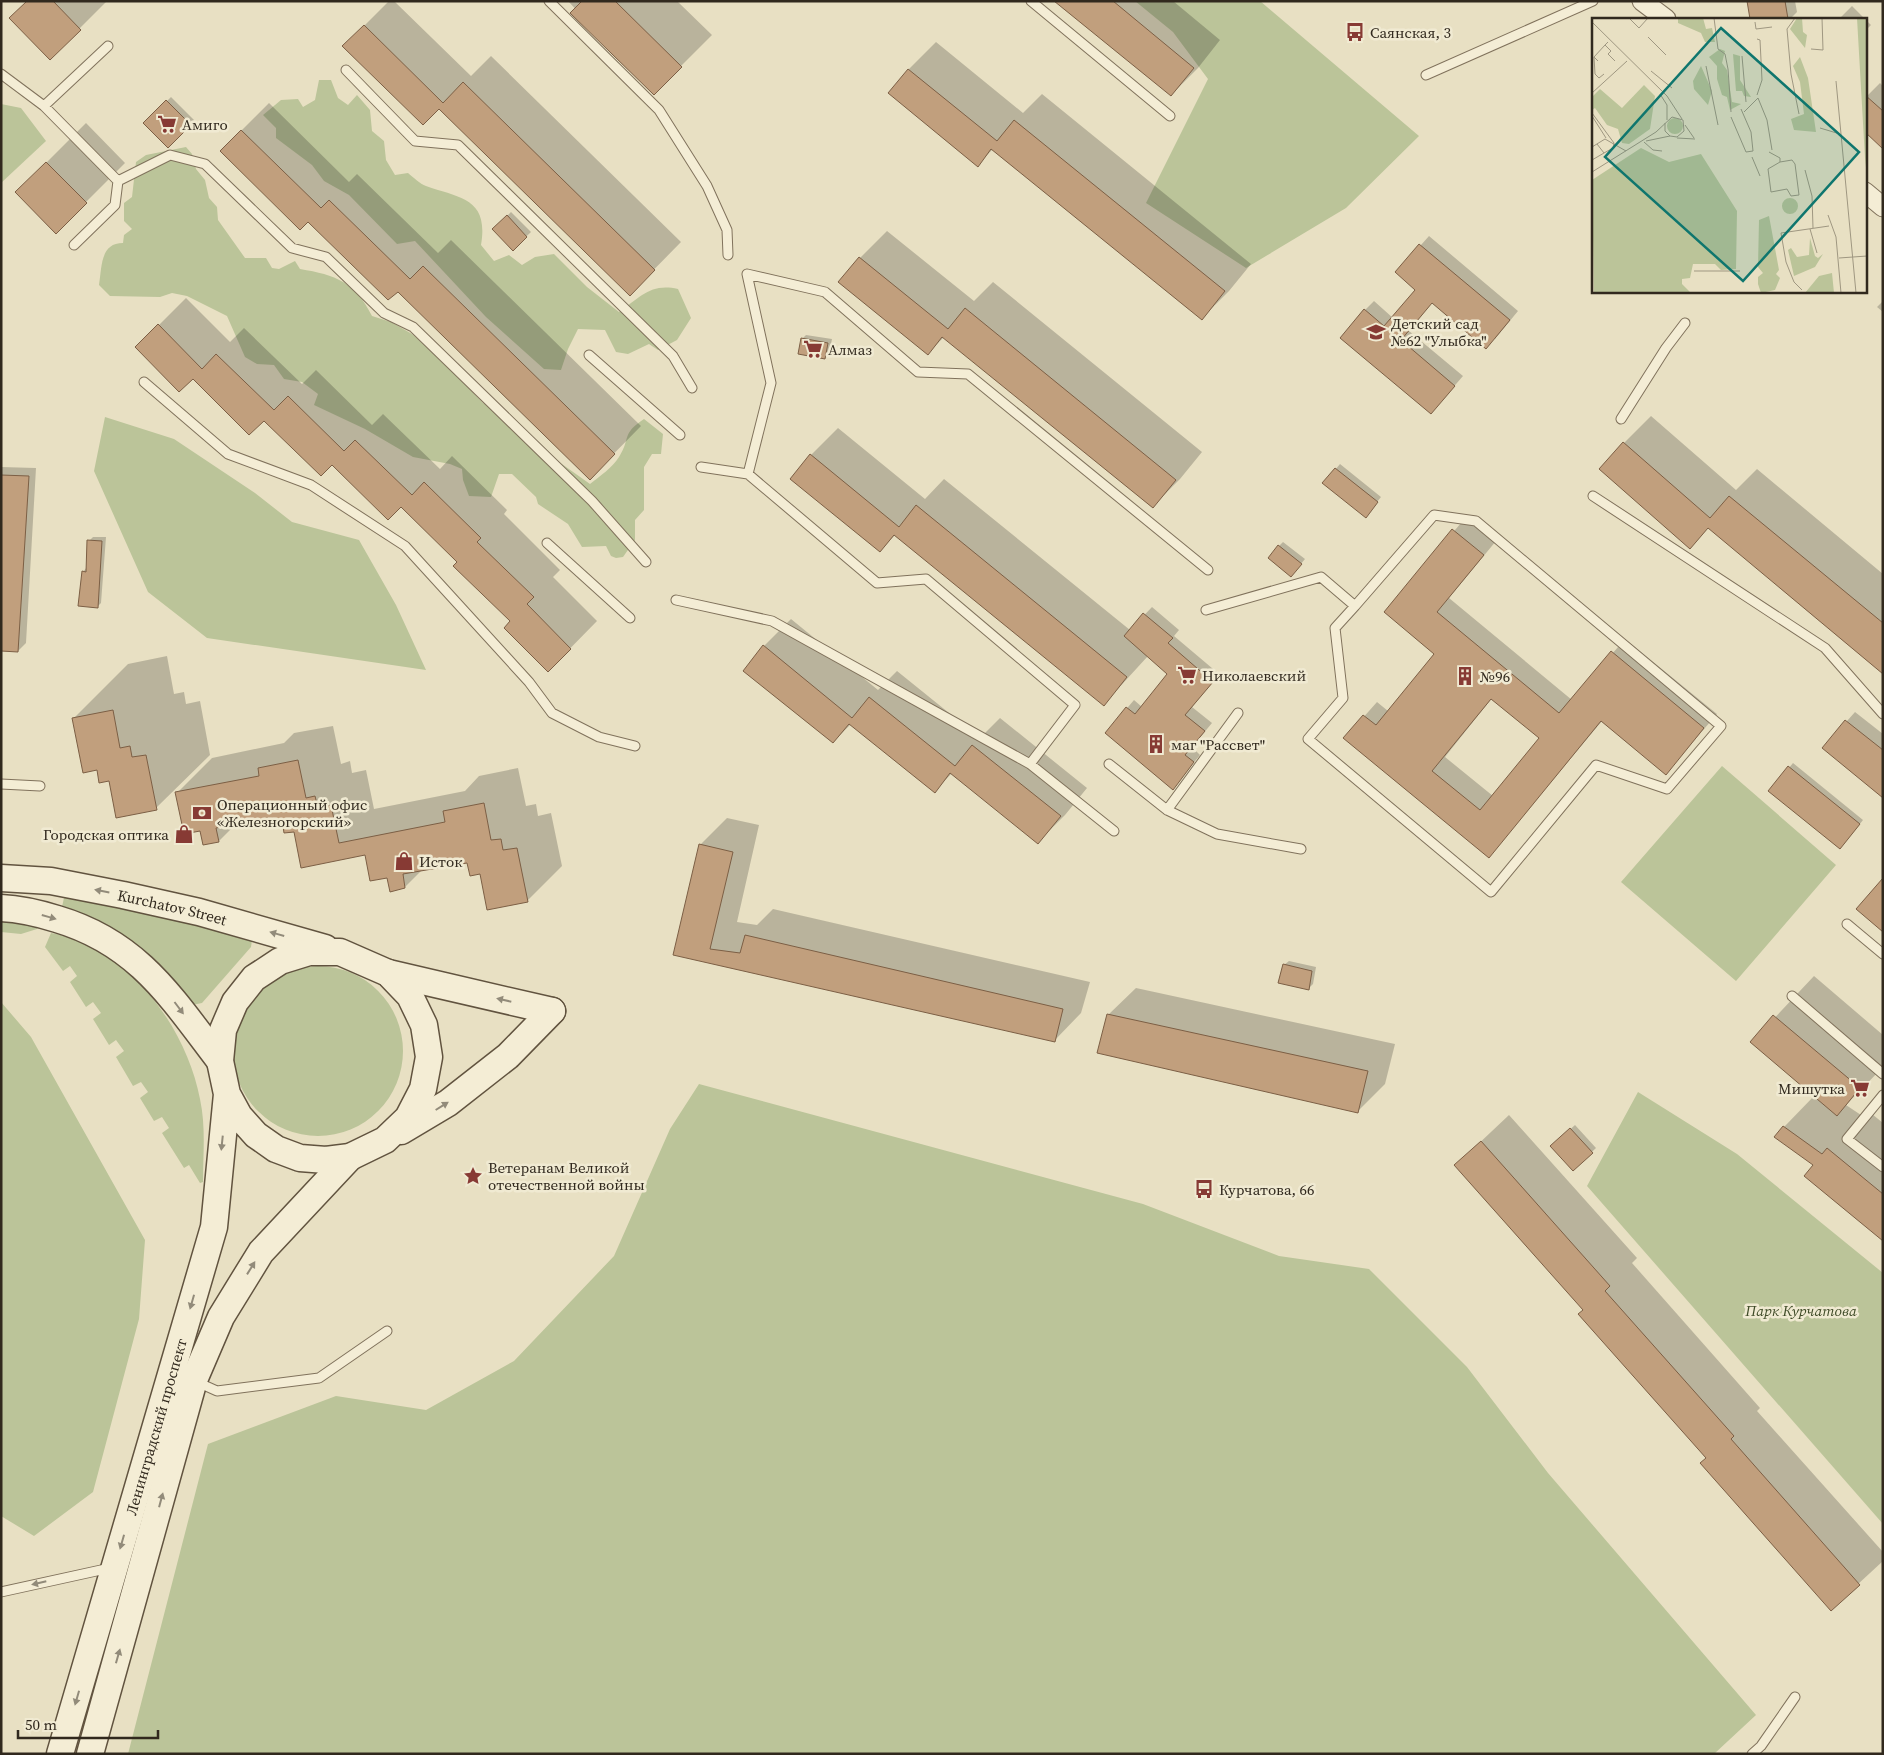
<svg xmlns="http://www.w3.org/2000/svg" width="1884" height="1755" font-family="'Source Serif 4',serif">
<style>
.green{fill:#bbc499}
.shadow{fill:#0003;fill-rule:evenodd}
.building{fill:#c19f7d;stroke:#7c5f45;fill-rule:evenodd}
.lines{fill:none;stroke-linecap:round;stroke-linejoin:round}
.lane-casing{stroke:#80725c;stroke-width:11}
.street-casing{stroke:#80725c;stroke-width:21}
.secondary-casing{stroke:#61533f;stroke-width:29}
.lane{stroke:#f4edd5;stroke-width:9}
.street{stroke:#f4edd5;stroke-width:19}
.secondary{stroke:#f4edd5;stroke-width:26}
.oneway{fill:#928b7a}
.labels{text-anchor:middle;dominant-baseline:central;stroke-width:5;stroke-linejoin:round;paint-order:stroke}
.poi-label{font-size:15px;fill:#31291e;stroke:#f0ead2;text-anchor:start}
.street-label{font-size:15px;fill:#31291e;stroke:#f0ead2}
.park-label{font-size:15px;font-style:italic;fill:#3f4b27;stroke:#f0ead2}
.inset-road{fill:none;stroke:#9f9781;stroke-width:1}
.view{fill:#0f766e;fill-opacity:0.15;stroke:#0f766e;stroke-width:2.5}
.inset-edge{fill:none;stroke:#31291e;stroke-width:2.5}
</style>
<rect width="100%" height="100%" fill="#e8e0c3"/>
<path class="green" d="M1135 1H1260L1419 136 1346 208 1246 268 1146 203 1208 79 1173 32Z
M319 80H331L338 98 348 105 357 95 370 110 372 131 384 141 386 160 395 175 408 173C413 177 420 184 426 186 460 198 489 198 481 245L494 261 509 255 522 265 535 257 554 254 587 287 619 312C641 297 650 283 678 289L691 318 677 340 658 350 649 344 628 354 616 352 605 330 578 329 568 349 561 370 544 369 486 317 415 241 397 244 349 195 324 181 312 165 276 138V128L263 115 281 100 298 99 303 107 315 100Z
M1 104 21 108 46 141 1 183Z
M186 147 192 154 196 169 205 180 209 198 217 207 218 220 245 258H266L272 268 279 269 295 261 300 269C336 275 355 282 372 316L391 322 412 334 442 360 483 403 509 413 559 462 590 484C600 476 612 468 619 457 631 438 621 434 644 419L663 434 661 454H652L644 467V510L635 520V540L623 557 616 558 611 556 606 546 582 547 568 524 538 504 536 497 512 474H499L491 497 469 496 463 480 462 469 450 464 413 457 365 429 314 405 318 394 302 382 284 379 274 365 257 364 245 357 227 316 187 296 172 293 160 297 110 296 99 285C102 267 100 243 123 243L124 235 132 229 124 221V203L132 197 136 162 146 155Z
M105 417 174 439 255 493 292 522 359 540 396 605 426 670 207 638 148 592 94 471Z
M1722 766 1836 865 1736 981 1621 882Z
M65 893 156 913 252 940 251 947 202 1003 192 1005 62 907Z
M1 917 36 922 37 929 21 934 1 932Z
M51 933C127 946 186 1026 200 1099 206 1127 203 1154 203 1182L200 1183 189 1165 184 1168 162 1133 169 1128 162 1117 154 1121 140 1098 148 1092 141 1082 133 1086 116 1057 124 1051 116 1040 109 1045 93 1019 101 1013 93 1002 86 1007 70 982 77 976 70 966 63 971 45 947Z
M233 1051a85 85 0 1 1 170 0a85 85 0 1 1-170 0Z
M1 1002 31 1037 145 1240 139 1319 93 1492 34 1536 1 1516Z
M699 1084 1143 1204 1279 1256 1369 1269 1467 1367 1548 1473 1756 1715 1714 1754H128L208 1444 336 1396 426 1410 514 1361 614 1256 670 1129Z
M1638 1092 1737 1154 1883 1273V1524L1587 1186Z"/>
<path class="shadow" d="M28 1H107L50 58Z
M389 1H394L471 76 491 56 681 242 630 294 439 107 344 46Z
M568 1H677L712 35 654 93Z
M1056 1H1173L1220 40 1198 68 1171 95Z
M1748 1H1795L1797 12 1790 19H1751Z
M1852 6 1865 19H1839Z
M1865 19 1871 25 1865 31Z
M936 42 1023 113 1042 94 1251 264 1229 291 1202 318 993 149 977 165 890 93 909 69Z
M1880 83 1883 86V147L1865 98Z
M171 97 194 120 168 146 145 123Z
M269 103 349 182 357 174 438 253 451 240 641 426 590 478 398 290 221 151Z
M86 123 125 163 56 232 17 192Z
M511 212 531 232 513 249 494 229Z
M887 231 974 301 993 282 1202 452 1180 479 1152 507 944 337 928 353 860 258Z
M1429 236 1518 311 1495 339 1432 302 1409 331 1463 376 1431 413 1365 310 1374 301 1393 318 1417 290 1397 272Z
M186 298 230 342 244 328 302 384 316 370 372 425 383 414 440 469 452 456 507 510 504 514 560 570 553 577 597 621 548 671 511 621 459 562 401 505 264 419 137 347Z
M1883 301V312L1877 307Z
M806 335 832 339 829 354 825 358 802 339Z
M1651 416 1736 490 1757 469 1883 574V672L1709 527 1690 547 1624 443Z
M838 428 925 499 944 479 1130 630 1152 607 1179 630 1174 636 1219 674 1192 707 1212 723 1192 747 1200 755 1173 788 1106 733 1134 700 1142 707 1169 674 1148 656 1104 704 895 535 880 551 811 455Z
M1340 464 1381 497 1369 512 1324 483Z
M1 467 36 468 26 643 18 651 1 650Z
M1467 516 1496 541 1449 598 1572 700 1625 639 1717 714 1666 773 1602 721 1489 856 1345 738 1377 702 1388 711 1436 654 1385 612ZM1492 698 1541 738 1493 796 1445 757Z
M93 537H106L101 603 97 607 83 572 87 567 89 541Z
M1283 542 1305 559 1295 571 1279 546Z
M791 619 878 690 897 671 980 738 1000 718 1087 788 1065 815 1038 842 952 773 935 791 851 724 833 742 764 646Z
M167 656 174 694 184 692 186 704 200 701 210 755 156 808 110 780 98 768 74 718 128 664Z
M1855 712 1883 734V793L1823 748Z
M333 726 341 764 350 761 352 773 366 770 374 809 465 791 479 776 518 768 526 806 536 804 538 816 551 813 562 866 527 901 468 861 423 869 405 887 388 876 366 854 295 830 283 818 268 816 237 823 219 841 201 830 177 793 212 758 284 743 294 733Z
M1793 763 1863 820 1844 844 1770 791Z
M727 818 759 825 737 922 757 925 773 909 1090 982 1081 1013 1054 1041 674 954 700 845Z
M1289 961 1316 967 1313 984 1309 988 1284 965Z
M1814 976 1883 1035V1067L1846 1105 1861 1115 1867 1110 1883 1123V1240L1784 1127 1815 1095 1752 1042Z
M1136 988 1395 1044 1385 1084 1358 1111 1108 1015Z
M1509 1115 1637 1258 1632 1263 1760 1408 1757 1411 1883 1552V1561L1831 1609 1585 1309 1456 1165Z
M1575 1125 1596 1148 1573 1170 1552 1146Z"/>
<path class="building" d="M27 1H53L81 30 50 60 9 18Z
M582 1H615L682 67 654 95 570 13Z
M1054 1H1113L1194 68 1171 96Z
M1747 1H1785L1788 19H1750Z
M364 25 443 103 463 82 655 270 630 296 439 109 423 125 342 46Z
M908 69 997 141 1014 120 1225 291 1202 320 991 149 978 167 888 93Z
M1865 95 1883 111V149L1865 132Z
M166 100 191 125 168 148 143 123Z
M241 130 321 208 329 200 410 279 423 266 615 454 590 480 398 292 388 300 308 222 300 230 220 151Z
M46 162 87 203 56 234 15 192Z
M507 215 527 237 513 251 492 229Z
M1419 244 1510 320 1486 349 1432 303 1401 340 1455 386 1431 414 1340 338 1364 309 1384 326 1415 290 1395 272Z
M859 257 948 329 965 308 1176 480 1153 508 942 337 928 355 838 282Z
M158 324 202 369 216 354 274 410 288 396 344 451 355 440 412 495 424 482 481 538 477 542 534 597 527 604 571 649 548 672 504 628 510 621 453 566 457 562 401 507 388 520 332 465 321 476 264 421 249 435 193 379 179 392 135 347Z
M801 338 828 343 825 359 798 354Z
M1623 442 1710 518 1729 496 1883 623V674L1708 528 1690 549 1599 469Z
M810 454 899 527 916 505 1127 677 1104 706 894 535 880 552 790 479Z
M1335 468 1378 502 1366 518 1322 483Z
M1 475 29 476 18 652 1 651Z
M1452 529 1484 555 1437 612 1559 713 1611 651 1704 728 1666 775 1601 721 1489 858 1343 738 1363 715 1376 725 1434 654 1384 612ZM1491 699 1539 738 1480 810 1432 771Z
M87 540 102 541 98 608 78 606 82 571 86 572Z
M1278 545 1302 564 1291 577 1268 558Z
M1143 613 1173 638 1168 643 1213 682 1185 715 1205 731 1185 755 1194 762 1173 790 1105 733 1126 707 1135 714 1167 674 1124 636Z
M763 645 852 718 869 697 955 766 972 745 1061 816 1038 844 950 773 935 793 849 724 833 743 743 671Z
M113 710 120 748 130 746 132 757 146 755 157 810 116 818 109 781 99 783 97 770 83 773 72 718Z
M1845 720 1883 750V798L1822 748Z
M298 760 306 798 315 796 318 808 331 805 339 843 445 822 443 811 484 803 491 840 501 839 503 850 517 848 528 902 487 910 480 874 470 876 467 863 403 874 405 888 390 892 387 878 370 881 365 855 301 868 294 832 284 833 282 820 268 823V818L216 828 219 842 203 845 200 831 184 834 175 792 259 776 258 768Z
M1788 766 1860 824 1840 849 1768 791Z
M699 844 733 852 710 949 740 953 745 935 1063 1009 1055 1042 673 955Z
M1883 878V932L1856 909Z
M1283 964 1312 971 1309 990 1278 983Z
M1107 1014 1368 1071 1358 1113 1097 1053Z
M1773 1015 1860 1088 1837 1116 1750 1042Z
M1783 1126 1822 1154 1827 1148 1883 1194V1241L1804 1176 1813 1165 1774 1137Z
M1570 1128 1593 1153 1573 1171 1550 1146Z
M1481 1141 1610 1286 1605 1291 1734 1436 1731 1439 1860 1585 1831 1611 1700 1463 1706 1458 1578 1314 1583 1310 1454 1165Z"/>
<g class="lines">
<g class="lane-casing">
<path id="lane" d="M549 1 659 110 707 186 727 230 728 255
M1031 1 1170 116
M346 70 415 141 458 145 673 356 692 388
M1 74 44 106 118 181 170 155 205 164 292 248 326 257 384 313 413 327 592 501 646 562
M1426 75 1593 1
M44 106 108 46
M74 245 115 205 118 181
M589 355 680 435
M144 382 228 454 311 485 405 546 529 682 552 713 599 737 635 746
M1621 419 1666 348 1685 323
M748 474 771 383 747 274 825 292 918 372 968 374 1208 570
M1593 496 1825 648 1883 714
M547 543 630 618
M676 600 772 621 1030 764 1075 705 926 579 877 583 748 474 701 467
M1206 610 1321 577 1355 606 1434 515 1476 521 1721 726 1667 789 1596 765 1491 892 1308 739 1343 698 1335 628 1355 606
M1030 764 1114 831
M1109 764 1167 810 1217 834 1301 849
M1 784 40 786
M1167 810 1238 713
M1847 924 1883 954
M1792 996 1883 1074
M1883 1095 1847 1139 1883 1167
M197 1382 217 1391 319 1378 387 1331
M1 1592 110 1568
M1752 1754 1761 1746 1795 1697"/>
</g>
<g class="street-casing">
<path id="street" d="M1642 1 1666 19
M1865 192 1883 207"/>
</g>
<g class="secondary-casing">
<g id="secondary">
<path id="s1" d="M1 878 51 881 123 895 199 912 325 948"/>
<path d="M1 908C21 909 38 913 57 919 138 943 171 997 220 1061"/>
<path d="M388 973 552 1011"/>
<path d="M401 1131 448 1103 508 1056 552 1011"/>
<path id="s2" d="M60 1754 214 1227 227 1094 220 1061 223 1030 235 1002 254 978 280 961 309 952H340L388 973 410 996 424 1025 429 1057 423 1089 408 1118 385 1140 350 1157 326 1160 300 1158 276 1149 256 1135 239 1116 227 1094"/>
<path d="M90 1754 194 1380 221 1317 261 1252 350 1157"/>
</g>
</g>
<use href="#lane" class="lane"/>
<use href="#street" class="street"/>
<use href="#secondary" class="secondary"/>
</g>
<defs><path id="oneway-solid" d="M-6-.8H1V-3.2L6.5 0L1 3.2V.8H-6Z" transform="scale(1.25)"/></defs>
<g class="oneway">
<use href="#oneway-solid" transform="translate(102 891) rotate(-169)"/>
<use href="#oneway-solid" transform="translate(49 917) rotate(16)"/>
<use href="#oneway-solid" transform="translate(277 934) rotate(-164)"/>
<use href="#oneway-solid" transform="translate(504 1000) rotate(-167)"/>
<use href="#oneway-solid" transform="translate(179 1008) rotate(53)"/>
<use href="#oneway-solid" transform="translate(442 1106) rotate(-32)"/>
<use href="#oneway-solid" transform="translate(222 1143) rotate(96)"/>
<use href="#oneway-solid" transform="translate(251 1268) rotate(-58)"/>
<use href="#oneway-solid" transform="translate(192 1302) rotate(106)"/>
<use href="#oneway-solid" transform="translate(161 1500) rotate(-75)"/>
<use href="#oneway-solid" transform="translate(122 1542) rotate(106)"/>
<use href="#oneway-solid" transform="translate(39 1583) rotate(167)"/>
<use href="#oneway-solid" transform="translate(118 1656) rotate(-74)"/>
<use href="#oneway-solid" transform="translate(77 1698) rotate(106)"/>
</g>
<defs>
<g id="bus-bare" transform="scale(1.5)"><path d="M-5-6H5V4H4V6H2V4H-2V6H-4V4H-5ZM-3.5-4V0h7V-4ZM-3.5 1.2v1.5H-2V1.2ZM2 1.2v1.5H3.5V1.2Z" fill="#873a34" stroke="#f0ead2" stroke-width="2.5" paint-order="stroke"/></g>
<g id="supermarket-bare" transform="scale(1.5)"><path d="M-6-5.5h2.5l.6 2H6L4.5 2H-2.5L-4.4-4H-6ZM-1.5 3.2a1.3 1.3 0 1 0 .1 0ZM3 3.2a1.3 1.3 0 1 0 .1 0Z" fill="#873a34" stroke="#f0ead2" stroke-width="2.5" paint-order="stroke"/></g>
<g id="school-bare" transform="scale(1.5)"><path d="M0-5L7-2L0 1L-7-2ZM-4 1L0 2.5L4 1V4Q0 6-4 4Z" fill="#873a34" stroke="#f0ead2" stroke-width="2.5" paint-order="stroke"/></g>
<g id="building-bare" transform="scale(1.5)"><path d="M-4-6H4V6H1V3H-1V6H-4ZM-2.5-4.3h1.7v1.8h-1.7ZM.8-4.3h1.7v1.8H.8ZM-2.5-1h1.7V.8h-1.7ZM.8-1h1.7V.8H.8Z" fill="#873a34" stroke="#f0ead2" stroke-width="2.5" paint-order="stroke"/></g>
<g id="bank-bare" transform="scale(1.5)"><path d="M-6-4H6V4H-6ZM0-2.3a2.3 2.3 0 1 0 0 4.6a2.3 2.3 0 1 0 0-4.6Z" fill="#873a34" stroke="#f0ead2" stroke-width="2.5" paint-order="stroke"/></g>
<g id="shop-bare" transform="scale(1.5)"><path d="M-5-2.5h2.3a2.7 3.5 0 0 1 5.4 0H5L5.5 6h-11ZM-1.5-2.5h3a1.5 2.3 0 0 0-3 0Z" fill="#873a34" stroke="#f0ead2" stroke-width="2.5" paint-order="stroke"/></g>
<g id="sight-bare" transform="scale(1.5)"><path d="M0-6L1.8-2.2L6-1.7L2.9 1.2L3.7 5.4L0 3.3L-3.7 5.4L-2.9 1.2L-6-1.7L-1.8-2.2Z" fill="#873a34" stroke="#f0ead2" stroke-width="2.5" paint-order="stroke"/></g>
</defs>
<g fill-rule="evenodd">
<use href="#bus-bare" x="1355" y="32"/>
<use href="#supermarket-bare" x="167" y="124"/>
<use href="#school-bare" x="1376" y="332"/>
<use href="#supermarket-bare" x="813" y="349"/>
<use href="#supermarket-bare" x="1187" y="675"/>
<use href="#building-bare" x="1465" y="676"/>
<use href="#building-bare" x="1156" y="744"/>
<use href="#bank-bare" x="202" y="813"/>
<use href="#shop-bare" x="184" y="834"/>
<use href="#shop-bare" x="404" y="861"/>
<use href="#supermarket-bare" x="1860" y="1088"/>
<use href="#sight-bare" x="473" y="1176"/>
<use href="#bus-bare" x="1204" y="1189"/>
</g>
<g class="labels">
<g class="poi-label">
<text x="1370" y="32">Саянская, 3</text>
<text x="182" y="124">Амиго</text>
<text x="1391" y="323">Детский сад<tspan x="1391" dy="17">№62 "Улыбка"</tspan></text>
<text x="828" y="349">Алмаз</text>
<text x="1202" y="675">Николаевский</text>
<text x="1480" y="676">№96</text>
<text x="1171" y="744">маг "Рассвет"</text>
<text x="217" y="804">Операционный офис<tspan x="217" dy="17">«Железногорский»</tspan></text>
<text x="169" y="834" text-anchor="end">Городская оптика</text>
<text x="419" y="861">Исток</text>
<text x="1845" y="1088" text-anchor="end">Мишутка</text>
<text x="488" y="1167">Ветеранам Великой<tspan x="488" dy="17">отечественной войны</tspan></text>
<text x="1219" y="1189">Курчатова, 66</text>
</g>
<g class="street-label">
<text stroke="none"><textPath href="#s1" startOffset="174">Kurchatov Street</textPath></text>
<text stroke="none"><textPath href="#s2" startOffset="341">Ленинградский проспект</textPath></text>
</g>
<g class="park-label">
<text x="1801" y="1310">Парк Курчатова</text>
</g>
</g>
<g transform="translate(1592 18)">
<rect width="275" height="275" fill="#e8e0c3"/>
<path d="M86 0H111L114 11 120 10 123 24H113L109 15 86 5ZM205 0H210L211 14 215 17 213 30 198 11ZM265 0H275V159L273 140ZM128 31 133 33 130 45 135 52 140 84 149 86 138 92 135 79 130 77 125 61V48L117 39ZM141 36 148 38V62L159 79 152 78 150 73H144ZM208 39 216 60 224 114 202 112 199 101 212 96 208 64 201 48ZM109 48 120 73 116 87 102 71 101 63ZM52 67 63 78 58 111 37 126 30 125 26 111 15 107 3 90 0 92V79L8 71 30 90ZM75 108a8 8 0 1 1 16 0a8 8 0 1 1-16 0ZM49 130 77 144 109 136 145 193 144 251 129 252 123 246H101L98 260 90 261V266L99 275H2L0 162ZM190 188a8 8 0 1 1 16 0a8 8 0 1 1-16 0ZM177 198 187 252 184 256 188 260 183 272 169 275 166 266V259L171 255 166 249 167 202ZM218 220 223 238 226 240 231 236 223 249 202 258 196 232 199 230 205 239 217 237ZM240 255 242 275H213L227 258Z" fill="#bbc499"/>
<path class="inset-road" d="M37 0 47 10 56 0M122 0 126 31 133 36 136 51 139 94M133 0H150M203 0 195 11 199 56 207 96M0 4 75 78 90 101M163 4 164 11 180 9M56 19 74 37M165 21 168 22 170 62 165 77M16 24 13 27 19 33 16 36 23 43M219 31 231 32 230 0M150 38 154 84M2 39 3 56 7 60 12 56M6 43 2 39 13 27M114 48 126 107M59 53 80 70M244 63 264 275M0 75 35 43M68 76 75 87V102M152 94 166 80 175 102 180 132M0 95 22 125 21 130 12 135M0 98 14 120M139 99 154 134 161 133 159 114 149 91M93 107 102 120M228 110 248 116M85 120 103 121M54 123 78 118M52 124 61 132 70 133M0 129 13 121 34 133M177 134 188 140V144L200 142 203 146 207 177 199 178 195 171 179 174 176 151 188 144M160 139 168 158M0 142 12 135 5 126M213 152 220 178 221 210M0 154 64 114 80 99 91 102 92 113 85 119 78 118 73 113V105M236 197 244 219 249 275M218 211 225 235M247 240 275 238M102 253H148M210 272 202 264 194 244 189 215 237 208"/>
<path class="view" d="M129 10 267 134 151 263 13 139Z"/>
<rect width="275" height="275" class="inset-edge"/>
</g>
<rect width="1884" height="1755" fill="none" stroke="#31291e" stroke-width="5"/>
<path d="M18 1730v8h140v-8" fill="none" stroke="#31291e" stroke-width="2.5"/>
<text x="25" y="1730" font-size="15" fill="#31291e" stroke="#f0ead2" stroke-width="4" paint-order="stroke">50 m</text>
</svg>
